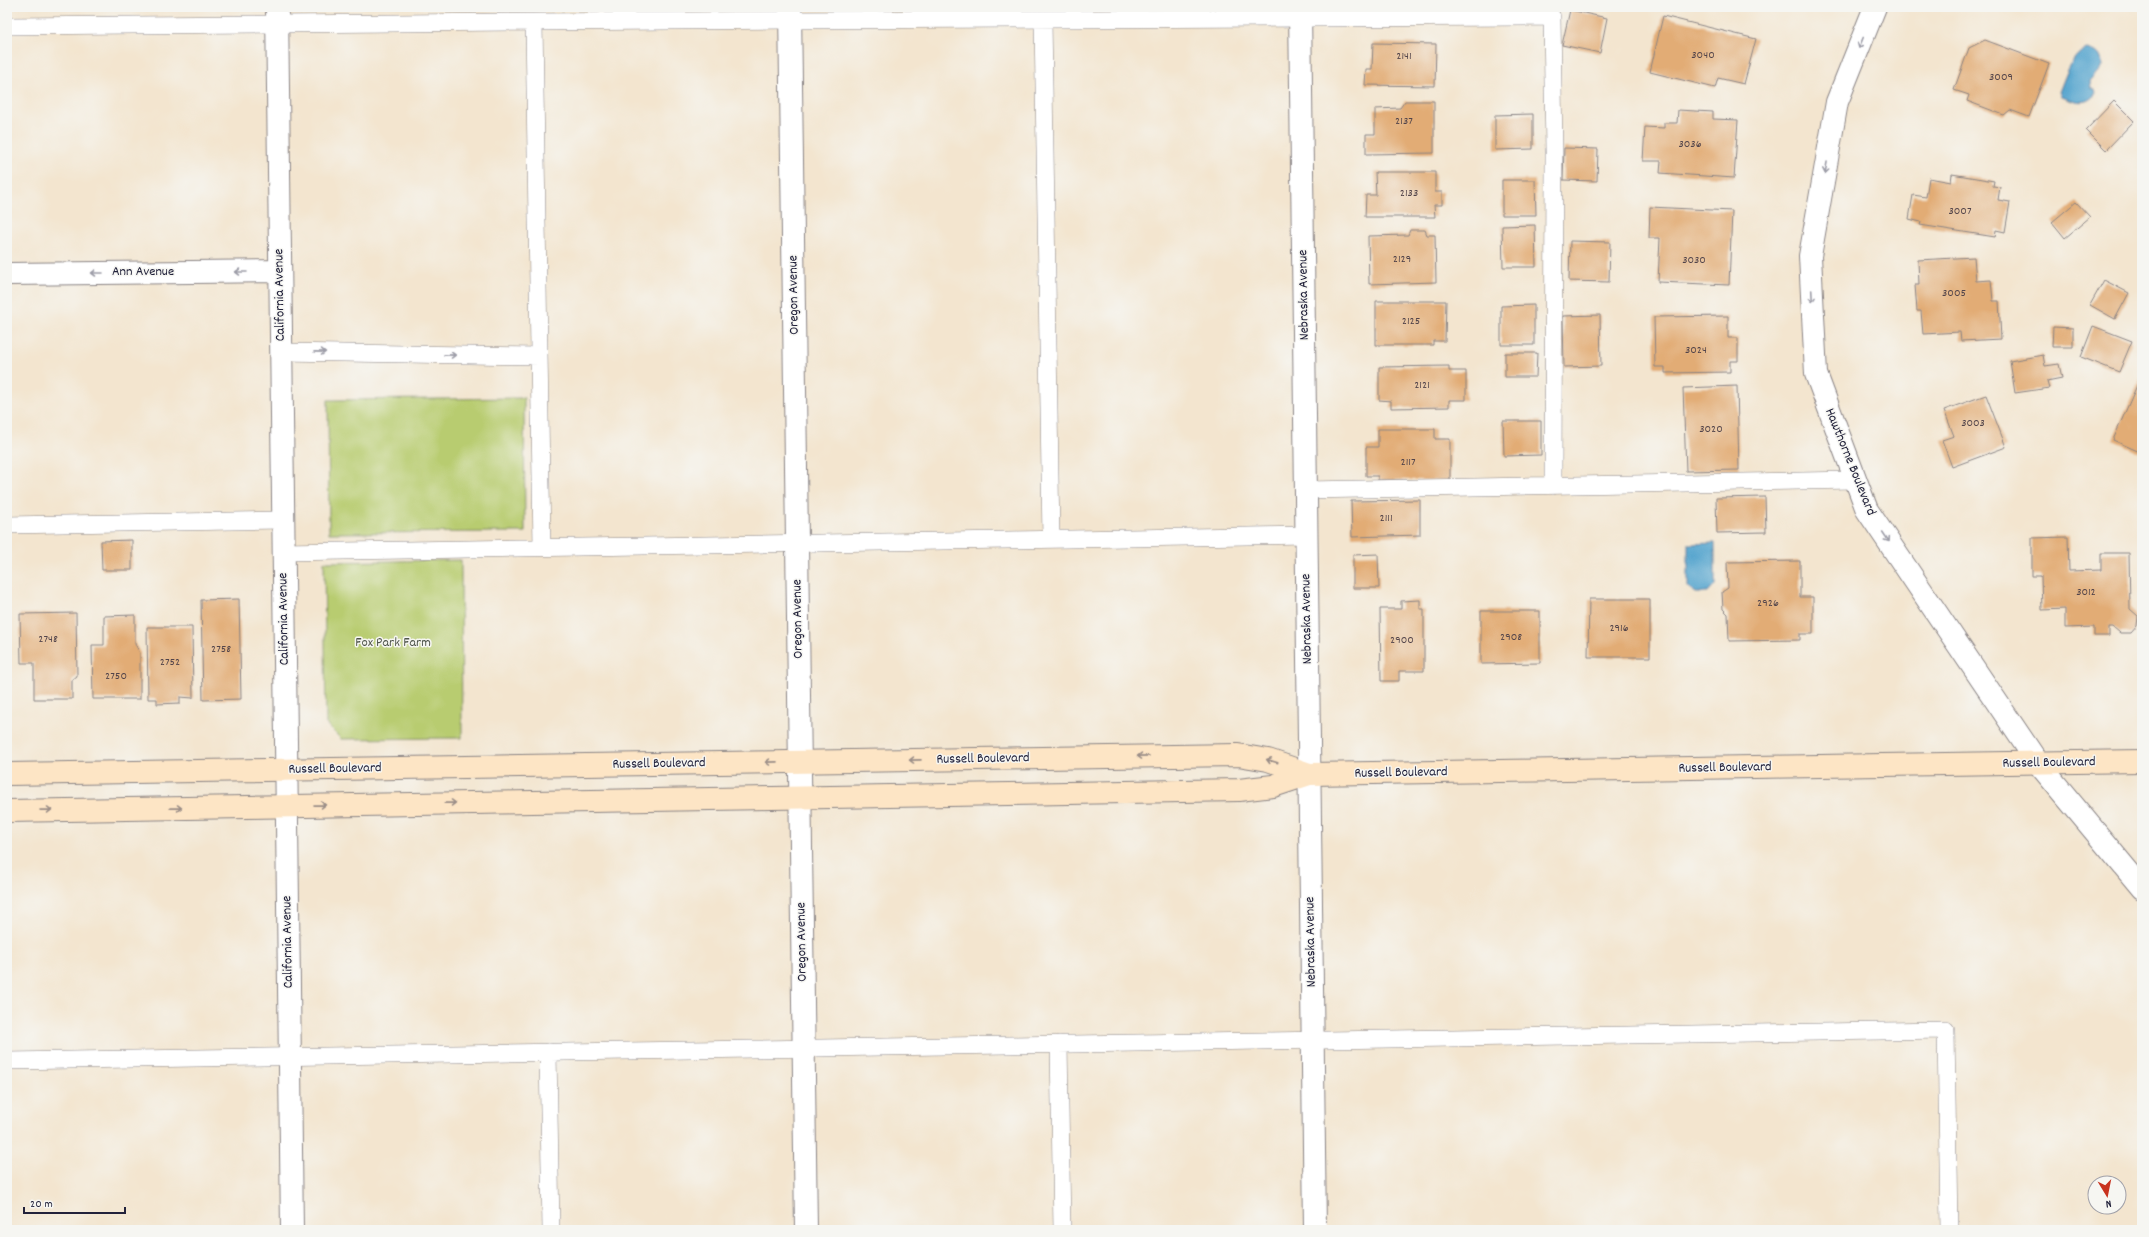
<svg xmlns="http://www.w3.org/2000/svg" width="2149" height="1237" font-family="Dekko,sans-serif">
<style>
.green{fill:#b8cc6f;stroke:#6d7755}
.water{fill:#54a4ce;stroke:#3b6384}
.building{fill:#e2ac75}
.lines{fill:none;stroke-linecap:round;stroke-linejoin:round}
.service-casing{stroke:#8a8485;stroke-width:18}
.minor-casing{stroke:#8a8485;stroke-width:24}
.secondary-casing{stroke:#8a8485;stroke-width:24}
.service{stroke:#fff;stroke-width:17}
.minor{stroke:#fff;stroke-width:22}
.secondary{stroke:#fde5c5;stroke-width:22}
.oneway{stroke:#9c9ca7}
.oneway2{stroke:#9a8d87}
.labels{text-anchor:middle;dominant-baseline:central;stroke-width:3;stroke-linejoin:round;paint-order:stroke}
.number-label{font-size:12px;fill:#52444a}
.street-label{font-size:14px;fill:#22223b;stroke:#f6f6f2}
.park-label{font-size:14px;fill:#4f554b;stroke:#f6f6f2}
</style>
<rect width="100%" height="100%" fill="#f6f6f2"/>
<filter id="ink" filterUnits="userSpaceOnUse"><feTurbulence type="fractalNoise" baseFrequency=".025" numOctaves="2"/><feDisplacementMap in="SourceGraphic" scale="8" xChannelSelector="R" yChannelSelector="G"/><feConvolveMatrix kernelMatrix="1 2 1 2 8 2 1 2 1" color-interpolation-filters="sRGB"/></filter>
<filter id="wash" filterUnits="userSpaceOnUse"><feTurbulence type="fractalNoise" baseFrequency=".012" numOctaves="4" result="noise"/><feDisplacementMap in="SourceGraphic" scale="16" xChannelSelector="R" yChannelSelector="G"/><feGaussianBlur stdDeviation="0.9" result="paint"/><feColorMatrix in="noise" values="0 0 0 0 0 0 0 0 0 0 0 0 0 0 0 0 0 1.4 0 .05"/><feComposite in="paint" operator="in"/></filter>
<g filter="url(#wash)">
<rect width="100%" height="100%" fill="#f3e5cf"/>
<path class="green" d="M524 398 525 532 329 533 328 400Z
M461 560 462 738 341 739 326 724 324 562Z"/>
<path class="water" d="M2088 49C2099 52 2102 56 2102 67L2090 81 2091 88 2095 89 2096 93C2086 107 2074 101 2061 96L2059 92C2065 78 2072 52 2088 49Z
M1715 543V585L1708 593H1696L1688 587V544Z"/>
<g id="blocks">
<path class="building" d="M1570 10 1607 18 1600 53 1562 45Z
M1663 16 1756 39 1744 84 1718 78 1715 88 1650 72Z
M1985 40 2049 64 2029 117 2010 110 2004 115 1967 101 1969 95 1954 90 1969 48Z
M1373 43 1436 44 1435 86 1365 85 1366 69H1372Z
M1405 101H1434V153L1366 154V134H1375V109L1400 108Z
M2114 101 2134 121 2106 150 2086 130Z
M1678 110 1713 112V119L1738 120 1734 178 1660 173 1661 161H1643L1645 127 1664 128V123H1677Z
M1533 114V149L1495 150V115Z
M1564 148 1598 149 1597 181 1563 180Z
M1375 172H1435V192H1442V205H1434L1435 217H1365L1366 195H1376Z
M1952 174 1994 181 1993 186 2000 187 1998 200 2010 202 2005 232 1996 230 1995 237 1920 225 1921 222 1909 219 1913 195 1926 197 1929 178 1951 182Z
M1502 180H1535L1536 215H1502Z
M2076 202 2090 217 2065 238 2052 222Z
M1650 207 1732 211 1729 285 1658 282 1660 238H1649Z
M1535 225 1536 267H1503L1502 226Z
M1410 230H1425L1427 235H1435L1436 282 1369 284 1368 236 1408 235Z
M1570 241 1610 242 1609 282 1569 281Z
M1974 257 1976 281 1991 280 1993 301H1999L2001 339 1961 341 1960 332 1923 334 1921 311H1917L1915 285H1919L1918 260Z
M2104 280 2129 293 2115 319 2090 305Z
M1376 301H1446L1445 341H1433V345H1376Z
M1534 305V345H1501V306Z
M1600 315 1601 366 1564 367 1563 316Z
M1728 316V338H1738V361H1730V372L1665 373V367H1655L1654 317Z
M2093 326 2132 341 2119 372 2081 357Z
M2053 327 2073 328V347H2052Z
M1505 353H1537L1536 377H1505Z
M2043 355 2045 366 2059 364 2062 378 2047 381 2049 388 2015 393 2010 361Z
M1449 366V371H1466V400H1449V407L1391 408V401L1379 400V367Z
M2142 374V453L2113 440Z
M1737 386 1739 470 1686 471 1683 388Z
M1986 395 2006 447 1952 467 1942 440 1954 436 1944 410Z
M1503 421H1541V455L1504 456Z
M1378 429H1435V439H1450V480H1378V476H1366V447H1378Z
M1765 497 1766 532 1717 533 1716 498Z
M1420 500V535L1352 537 1351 501Z
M2068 537 2069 571 2101 570V553H2129L2130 609 2138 616 2137 626 2131 633H2120L2113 627H2109V636H2094V627L2065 628V609L2042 610 2041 576H2032V538Z
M132 540V570H102L101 541Z
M1378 554 1379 588H1353V555Z
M1800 561V597H1813V634H1800V640L1729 641 1728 614 1723 609 1722 592 1728 588 1727 562Z
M239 599 241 699 203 700 201 600Z
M1589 599H1650V657H1588Z
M1420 600V609H1424V671H1399V681H1381L1380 609H1401V601Z
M1481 611H1540V663L1481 664Z
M76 613 77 676 72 680V699H34V663H21L20 614Z
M135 615V644L140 653V699H93L92 645H104V616Z
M147 627H192L193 698 180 697V703L157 704V699H148Z"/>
</g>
</g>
<g filter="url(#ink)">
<use href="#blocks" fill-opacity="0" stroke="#8a8485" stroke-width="1"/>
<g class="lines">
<g class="service-casing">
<path id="service" d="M1043 20 1051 539
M534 23 542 547
M7 26 790 20 1552 17 1554 152 1553 486
M281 352 539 356
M1306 490 1855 480
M7 525 283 520
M283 552 1306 535
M1059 1044 1062 1230
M548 1052 551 1230
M7 1061 1946 1030 1949 1230"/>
</g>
<g class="minor-casing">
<path id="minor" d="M277 7 292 1230
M790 7 806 1230
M1300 7 1315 1230
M1875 7 1837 102 1810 256 1816 374 1867 510 2038 763 2142 888
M7 274 280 271"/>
</g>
<g class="secondary-casing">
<path id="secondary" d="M7 774 1238 755 1268 760 1309 774
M7 811 1239 790 1273 786 1309 774 2142 761"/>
</g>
<use href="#service" class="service"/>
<use href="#minor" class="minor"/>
<use href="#secondary" class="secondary"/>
</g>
<defs><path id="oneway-shaft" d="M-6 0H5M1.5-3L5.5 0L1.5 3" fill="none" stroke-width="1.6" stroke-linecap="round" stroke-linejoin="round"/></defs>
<g class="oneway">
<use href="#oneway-shaft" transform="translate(1861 43) rotate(112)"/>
<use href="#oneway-shaft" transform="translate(1826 168) rotate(100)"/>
<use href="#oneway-shaft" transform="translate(241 272) rotate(180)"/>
<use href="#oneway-shaft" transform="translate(97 273) rotate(180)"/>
<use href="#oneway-shaft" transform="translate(1812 296) rotate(87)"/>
<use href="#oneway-shaft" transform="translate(320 352) rotate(1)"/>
<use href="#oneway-shaft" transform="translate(450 355) rotate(1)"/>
<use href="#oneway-shaft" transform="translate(1886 537) rotate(56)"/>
</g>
<g class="oneway2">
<use href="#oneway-shaft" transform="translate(1143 756) rotate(179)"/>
<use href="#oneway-shaft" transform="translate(915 760) rotate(179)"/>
<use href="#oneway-shaft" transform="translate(1272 761) rotate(-164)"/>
<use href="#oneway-shaft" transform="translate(771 762) rotate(179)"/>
<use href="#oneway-shaft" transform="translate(450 803) rotate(-1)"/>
<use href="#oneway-shaft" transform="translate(320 805) rotate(-1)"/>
<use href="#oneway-shaft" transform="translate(176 808) rotate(-1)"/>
<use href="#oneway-shaft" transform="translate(46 810) rotate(-1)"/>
</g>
</g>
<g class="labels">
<g class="number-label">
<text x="1703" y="55">3040</text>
<text x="1404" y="56">2141</text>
<text x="2001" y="77">3009</text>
<text x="1404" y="121">2137</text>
<text x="1690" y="144">3036</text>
<text x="1409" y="193">2133</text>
<text x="1960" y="211">3007</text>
<text x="1402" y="259">2129</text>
<text x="1694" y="260">3030</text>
<text x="1954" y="293">3005</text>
<text x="1411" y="321">2125</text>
<text x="1696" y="350">3024</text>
<text x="1422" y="385">2121</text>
<text x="1973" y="423">3003</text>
<text x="1711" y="429">3020</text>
<text x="1408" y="462">2117</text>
<text x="1386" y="518">2111</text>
<text x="2086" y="592">3012</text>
<text x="1768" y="603">2926</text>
<text x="1619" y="628">2916</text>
<text x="1511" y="637">2908</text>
<text x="48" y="639">2748</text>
<text x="1402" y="640">2900</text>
<text x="221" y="649">2758</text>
<text x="170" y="662">2752</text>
<text x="116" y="676">2750</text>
</g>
<g class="street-label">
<text x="143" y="272">Ann Avenue</text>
<text transform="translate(280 295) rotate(-91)">California Avenue</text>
<text transform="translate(794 295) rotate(-91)">Oregon Avenue</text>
<text transform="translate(1304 295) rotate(-91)">Nebraska Avenue</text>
<text transform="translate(1850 462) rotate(68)">Hawthorne Boulevard</text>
<text transform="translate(284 619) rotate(-91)">California Avenue</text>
<text transform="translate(798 619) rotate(-91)">Oregon Avenue</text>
<text transform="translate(1307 619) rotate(-91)">Nebraska Avenue</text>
<text transform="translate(983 759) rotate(-1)">Russell Boulevard</text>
<text transform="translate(2049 763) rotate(-1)">Russell Boulevard</text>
<text transform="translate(659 764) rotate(-1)">Russell Boulevard</text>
<text transform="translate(1725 768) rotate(-1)">Russell Boulevard</text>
<text transform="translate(335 769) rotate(-1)">Russell Boulevard</text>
<text transform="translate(1401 773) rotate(-1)">Russell Boulevard</text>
<text transform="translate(288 942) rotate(-91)">California Avenue</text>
<text transform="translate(802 942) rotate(-91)">Oregon Avenue</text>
<text transform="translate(1311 942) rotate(-91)">Nebraska Avenue</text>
</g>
<g class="park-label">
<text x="393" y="643">Fox Park Farm</text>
</g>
</g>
<rect width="2149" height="1237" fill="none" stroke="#f6f6f2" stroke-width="24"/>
<g transform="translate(2107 1195) rotate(170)"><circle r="19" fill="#f6f6f2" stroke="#a1a1a9"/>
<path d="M0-3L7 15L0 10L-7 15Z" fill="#c8321e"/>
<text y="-6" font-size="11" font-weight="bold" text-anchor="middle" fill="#22223b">N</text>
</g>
<path d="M24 1207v6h101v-6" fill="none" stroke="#22223b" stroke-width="2"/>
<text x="30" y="1207" font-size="12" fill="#22223b" stroke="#f6f6f2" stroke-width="3" paint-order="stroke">20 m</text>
</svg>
